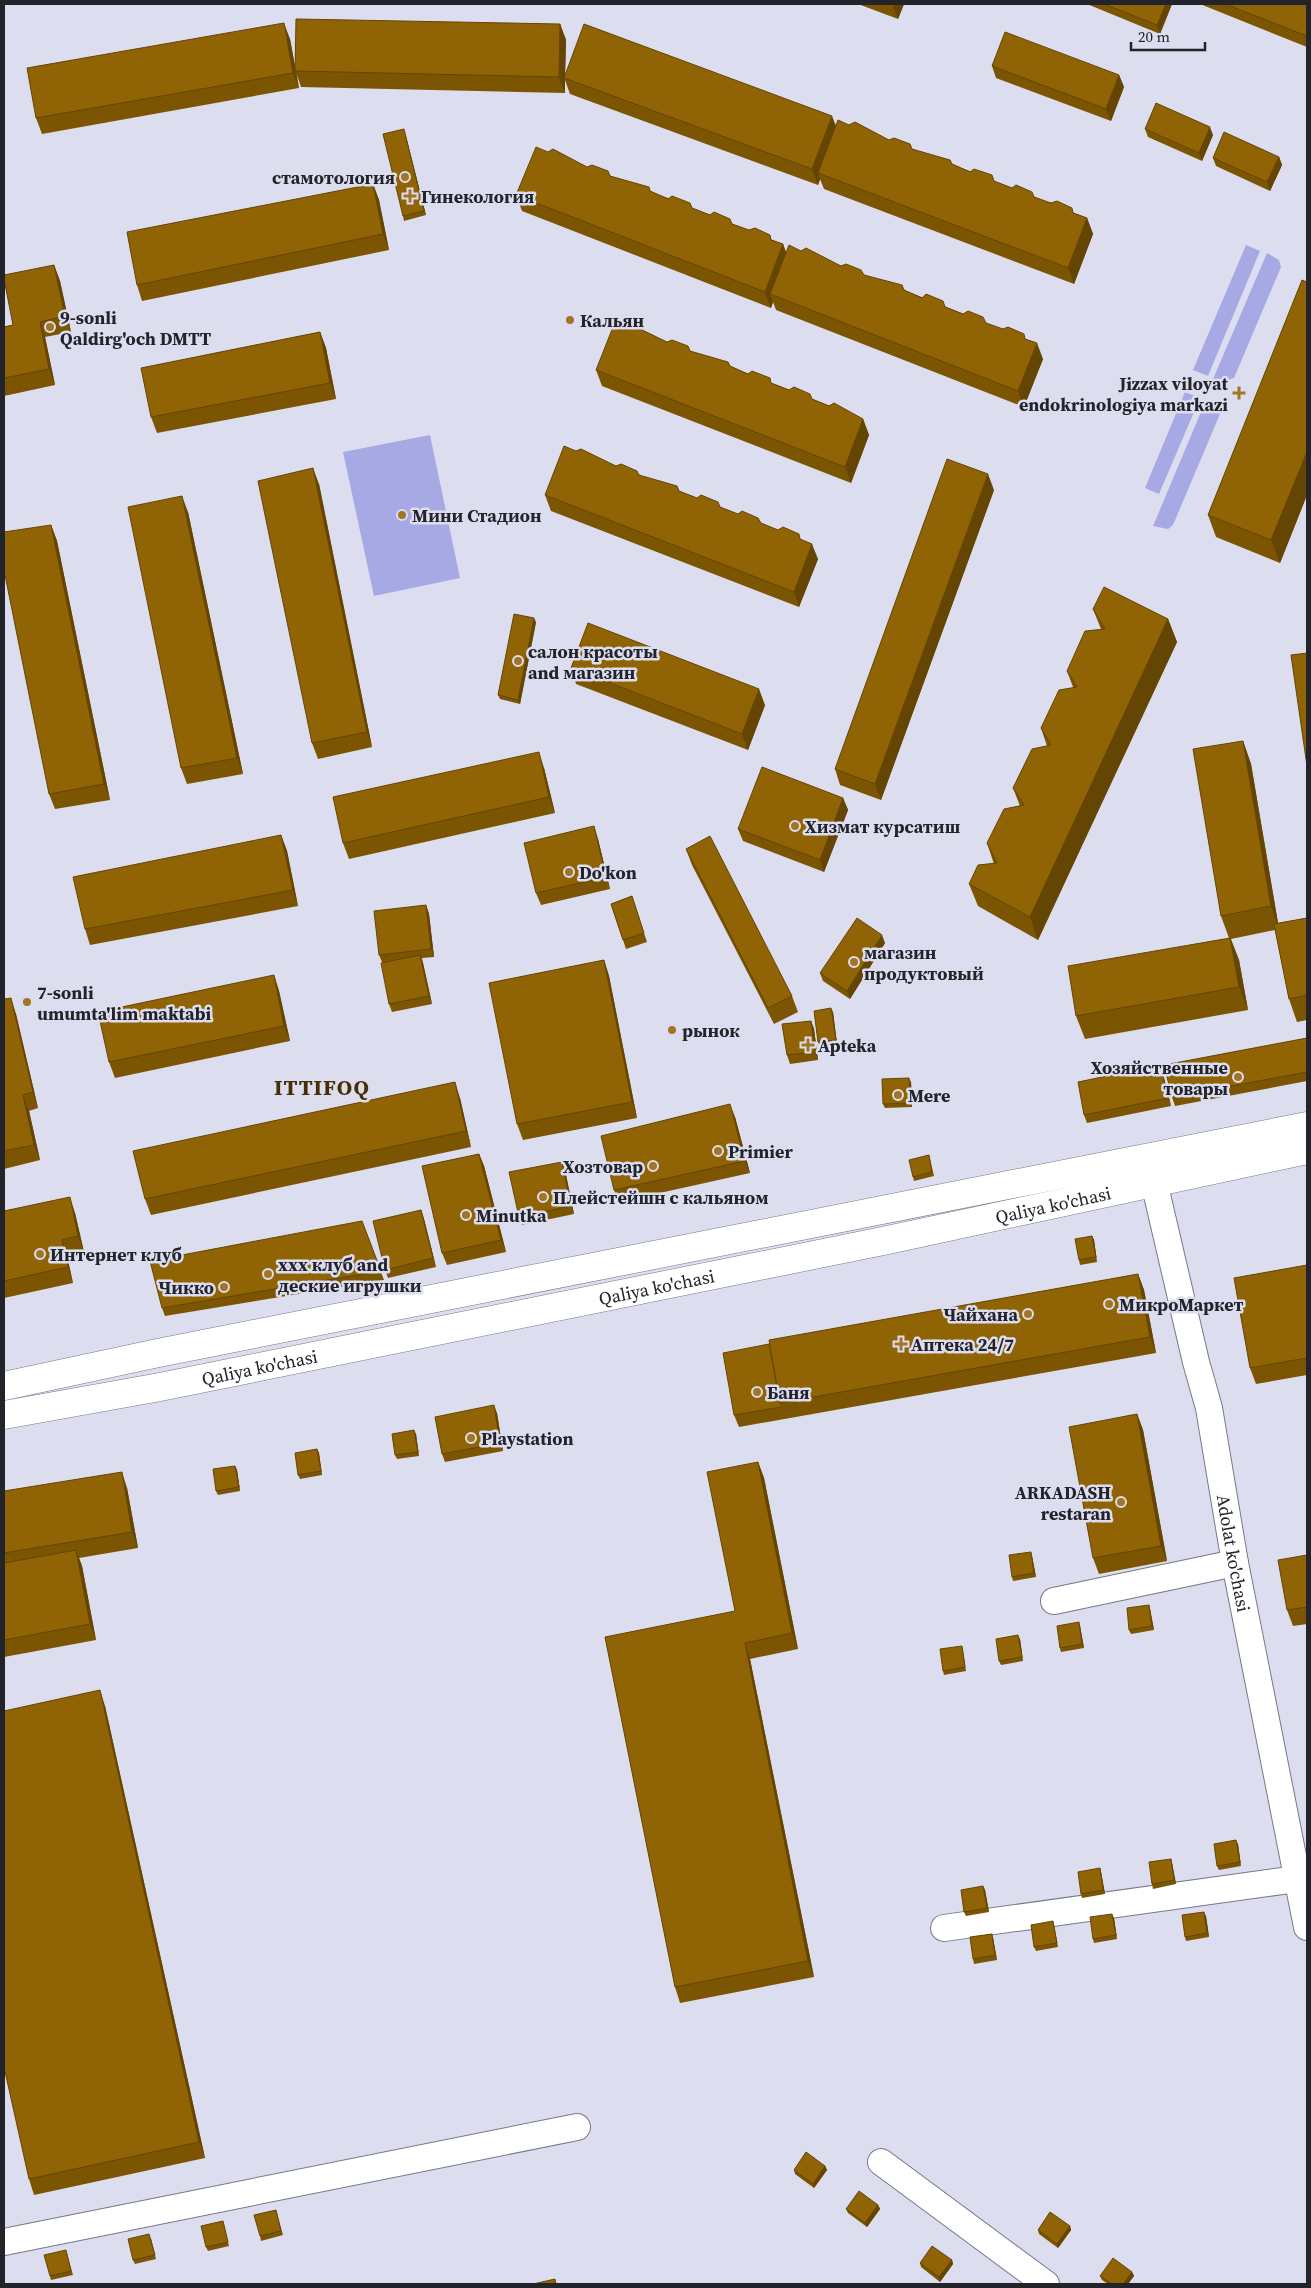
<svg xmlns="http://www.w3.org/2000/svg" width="1311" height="2288" font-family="'Source Serif 4',serif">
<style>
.green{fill:#a7a9e5}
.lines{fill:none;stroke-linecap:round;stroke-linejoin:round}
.minor-casing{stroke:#777888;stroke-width:28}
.secondary-casing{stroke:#777888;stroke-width:29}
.minor{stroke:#fff;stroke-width:26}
.secondary{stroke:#fff;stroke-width:28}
.wall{fill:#7c5503}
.shaded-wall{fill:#654503}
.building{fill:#906304;stroke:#654503}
.poi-dot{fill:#a27426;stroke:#dcddef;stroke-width:2}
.labels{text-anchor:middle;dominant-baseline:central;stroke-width:5;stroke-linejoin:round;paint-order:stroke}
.poi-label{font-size:18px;font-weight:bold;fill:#23232a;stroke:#dcddef;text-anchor:start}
.street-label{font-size:18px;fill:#23232a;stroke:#dcddef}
.district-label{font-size:22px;font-weight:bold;letter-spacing:1px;fill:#452f09;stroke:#dcddef}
</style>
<rect width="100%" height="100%" fill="#dcddef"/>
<path class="green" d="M1246 245 1260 251 1208 376 1193 370Z
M1267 253 1279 260 1281 267 1234 378 1222 382 1213 379Z
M1185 392 1200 398 1159 494 1145 488Z
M1206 400 1218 407 1220 414 1173 525 1168 529 1153 526Z
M430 435 460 578 374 596 343 452Z"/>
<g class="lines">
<g class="minor-casing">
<g id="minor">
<path id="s1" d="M1154 1182 1196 1362 1209 1408 1235 1563 1307 1927"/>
<path d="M1054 1601 1235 1563"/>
<path d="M944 1928 1297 1879"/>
<path d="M881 2162 1046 2284"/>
<path d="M4 2242 577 2127"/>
</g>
</g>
<g class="secondary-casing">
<g id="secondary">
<path d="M4 1386 158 1353 1307 1126"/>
<path id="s2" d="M4 1415 160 1387 883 1241 1307 1150"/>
</g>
</g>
<use href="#minor" class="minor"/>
<use href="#secondary" class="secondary"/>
</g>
<path class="wall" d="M858 4H904L898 19Z
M1087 4H1172L1160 34Z
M1200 4H1304L1307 5V47Z
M560 24 566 40 565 75 836 125H849L952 164 1087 218 1093 234 1074 284 824 189 820 179 818 185 570 94 565 80V93L301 87 297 75 299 88 42 134 36 118 290 39 295 68Z
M992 66 1119 75 1124 87 1111 121 996 78Z
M1145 129 1213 135 1202 161 1148 137Z
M405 133 426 215 404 221 403 216Z
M548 152 650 191 783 244 786 253 801 251 904 290 1026 339 1043 359 1024 407 776 310 773 302 771 308 522 211 516 195Z
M1279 157 1282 165 1270 191 1216 166 1213 158Z
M373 184 379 200 389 250 142 301 137 285Z
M54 265 60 281 71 332 45 337 55 385 4 396V327L13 325Z
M1307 282V495L1280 563 1216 537 1208 515Z
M320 332 326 348 336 399 157 433 151 417Z
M667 342 863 419 869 435 851 483 602 386 596 370Z
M616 466 679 491 801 539 818 559 799 607 551 511 545 495Z
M319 484 372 747 318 759 312 743Z
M994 490 881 800 840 785 835 769Z
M188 512 243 774 187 784 181 768Z
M51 525 57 541 110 800 55 809 49 794Z
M1093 609 1168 619 1177 642 1038 940 978 906 969 884 994 864 987 843 1020 806 1013 788 1047 746 1041 728 1073 687 1067 671 1101 629Z
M536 622 520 704 500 699 498 695Z
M571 668 765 705 748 750 576 684Z
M1243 741 1251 764 1278 923 1307 918V1020L1297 1022 1289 999 1275 930 1231 939 1239 960 1248 1010 1085 1039 1076 1016 1229 938 1221 916Z
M544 768 555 813 349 859 343 843Z
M843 798 848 810 824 872 743 841 738 829Z
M281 835 287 851 298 906 90 945 85 929Z
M598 839 610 889 541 905 536 893Z
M686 849 792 996 798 1012 774 1024 692 865Z
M632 896 647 942 626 949 611 904Z
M426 905 429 914 434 957 422 958 423 963 432 1004 392 1012 389 1004 382 962 379 955Z
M885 943 850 999 823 981 820 973Z
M604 960 609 976 637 1118 523 1140 517 1124Z
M274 975 279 991 290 1041 115 1078 109 1062Z
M4 999 16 1014 38 1108 29 1111 40 1160 4 1169Z
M833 1012 837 1044 820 1046 818 1042Z
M811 1021 814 1029 818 1060 790 1064 787 1055Z
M1307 1038V1081L1175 1106 1172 1097Z
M1163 1074 1171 1106 1087 1123 1084 1115Z
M911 1082 912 1107 885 1108 883 1104Z
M460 1098 471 1147 151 1215 145 1199Z
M735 1117 750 1173 619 1202 614 1190Z
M479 1154 484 1166 506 1252 447 1265 442 1253Z
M929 1155 934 1176 914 1181 913 1177Z
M562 1162 565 1170 574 1214 522 1225 519 1217Z
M421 1210 424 1219 436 1267 388 1278 385 1270Z
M4 1211 75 1213 84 1252 67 1256 73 1283 4 1298Z
M362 1221 384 1280 165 1316 162 1308Z
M1092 1236 1094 1240 1097 1262 1080 1265 1079 1260Z
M1307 1265V1375L1256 1384 1250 1368Z
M1138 1274 1144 1290 1156 1353 739 1427 734 1415Z
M497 1413 503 1451 445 1462 442 1454Z
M1137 1414 1143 1430 1167 1561 1099 1574 1093 1558Z
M416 1434 419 1456 397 1459 395 1455Z
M317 1449 319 1453 322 1475 300 1479 298 1475Z
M758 1462 764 1478 798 1649 750 1659 814 1977 680 2003 675 1987 735 1611Z
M235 1466 237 1470 240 1491 218 1495 216 1491Z
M127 1488 138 1548 79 1558 82 1566 96 1640 4 1657V1491Z
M1307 1555V1624L1293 1626 1287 1610Z
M1032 1556 1036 1577 1013 1581 1012 1577Z
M1149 1605 1150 1609 1154 1630 1131 1634 1129 1630Z
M1080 1626 1084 1648 1061 1652 1060 1648Z
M1020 1639 1023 1661 1001 1665 999 1661Z
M963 1650 966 1671 944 1675 943 1671Z
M105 1706 205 2158 34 2195 29 2179Z
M1238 1844 1241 1866 1219 1870 1217 1866Z
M1171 1859 1172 1863 1176 1884 1153 1889 1152 1884Z
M1100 1868 1101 1872 1105 1894 1082 1898 1081 1894Z
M983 1886 985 1890 989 1912 966 1916 964 1912Z
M1206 1916 1209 1937 1186 1941 1185 1937Z
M1114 1918 1117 1939 1094 1943 1093 1939Z
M1053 1921 1054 1925 1058 1947 1036 1951 1034 1947Z
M993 1938 997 1960 974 1964 973 1959Z
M825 2166 827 2170 814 2188 795 2174 794 2170Z
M878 2205 880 2209 867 2227 848 2213 846 2209Z
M276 2210 283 2235 261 2241 260 2236Z
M223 2221 229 2246 208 2251 206 2247Z
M1070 2226 1071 2230 1058 2248 1039 2234 1038 2230Z
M151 2238 156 2259 135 2264 133 2260Z
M67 2254 73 2275 51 2280 50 2276Z
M952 2260 953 2264 940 2282 921 2267 920 2263Z
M1132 2272 1134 2276 1128 2284H1108L1102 2280 1100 2276Z"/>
<path class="shaded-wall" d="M892 4H904L898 19Z
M1166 4H1172L1160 34 1157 25Z
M284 23 290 39 296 71H295L299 88 293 73Z
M560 24 566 40 565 78H564L565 80V93L559 77Z
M1119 75 1124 87 1111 121 1106 109Z
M832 116 838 131 818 173 820 179 818 185 812 169Z
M1210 127 1213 135 1202 161 1199 153Z
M404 129 405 133 426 215 424 211Z
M1279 157 1282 165 1270 191 1267 182Z
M373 184 379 200 389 250 383 234Z
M1087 218 1093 234 1074 284 1068 268Z
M783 244 789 260 770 294 773 302 771 308 765 292Z
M54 265 60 281 71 332 65 316Z
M40 322 45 337 55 385 49 369Z
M320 332 326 348 336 399 330 383Z
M1037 343 1043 359 1024 407 1018 391Z
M863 419 869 435 851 483 845 467Z
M1307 452V495L1280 563 1271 540Z
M313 468 319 484 372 747 367 732Z
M988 474 994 490 881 800 875 784Z
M182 496 188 512 243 774 237 758Z
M51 525 57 541 110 800 104 784Z
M812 544 818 559 799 607 794 592Z
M534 618 536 622 520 704 518 700Z
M1168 619 1177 642 1038 940 1030 917Z
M759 689 765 705 748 750 742 734Z
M1243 741 1251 764 1279 929 1271 906Z
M539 752 544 768 555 813 549 797Z
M843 798 848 810 824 872 820 860Z
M594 826 598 839 610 889 606 877Z
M281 835 287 851 298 906 293 890Z
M426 905 429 914 434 957 431 949Z
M882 935 885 943 850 999 847 991Z
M1230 938 1239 960 1248 1010 1239 987Z
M420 955 423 963 432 1004 429 996Z
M604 960 609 976 637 1118 632 1102Z
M274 975 279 991 290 1041 284 1026Z
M11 998 16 1014 38 1108 33 1092Z
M831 1008 833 1012 837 1044 836 1040Z
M811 1021 814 1029 818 1060 815 1052Z
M1160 1065 1163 1074 1171 1106 1168 1098Z
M909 1078 911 1082 912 1107 911 1103Z
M455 1082 460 1098 471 1147 466 1131Z
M23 1095 29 1111 40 1160 34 1145Z
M730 1104 735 1117 750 1173 745 1161Z
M479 1154 484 1166 506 1252 501 1240Z
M562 1162 565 1170 574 1214 571 1206Z
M70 1197 75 1213 84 1252 78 1236Z
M421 1210 424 1219 436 1267 433 1258Z
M1092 1236 1094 1240 1097 1262 1096 1257Z
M62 1240 67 1256 73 1283 68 1267Z
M1138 1274 1144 1290 1156 1353 1150 1337Z
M494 1405 497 1413 503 1451 500 1443Z
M1137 1414 1143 1430 1167 1561 1161 1546Z
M414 1430 416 1434 419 1456 418 1452Z
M317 1449 319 1453 322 1475 321 1471Z
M758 1462 764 1478 798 1649 792 1633Z
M235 1466 237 1470 240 1491 239 1487Z
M122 1472 127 1488 138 1548 132 1532Z
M76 1550 82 1566 96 1640 90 1624Z
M1031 1552 1032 1556 1036 1577 1034 1573Z
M1149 1605 1150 1609 1154 1630 1152 1626Z
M1079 1622 1080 1626 1084 1648 1082 1644Z
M1018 1635 1020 1639 1023 1661 1022 1657Z
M745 1643 750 1659 814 1977 808 1961Z
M100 1690 105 1706 205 2158 199 2142Z
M1236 1840 1238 1844 1241 1866 1240 1862Z
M1171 1859 1172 1863 1176 1884 1174 1880Z
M1100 1868 1101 1872 1105 1894 1103 1890Z
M983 1886 985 1890 989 1912 987 1908Z
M1204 1912 1206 1916 1209 1937 1207 1933Z
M1112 1914 1114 1918 1117 1939 1116 1935Z
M992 1934 993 1938 997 1960 995 1955Z
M825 2166 827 2170 814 2188 813 2184Z
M878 2205 880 2209 867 2227 865 2223Z
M1070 2226 1071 2230 1058 2248 1057 2244Z
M952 2260 953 2264 940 2282 939 2277Z
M1132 2272 1134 2276 1128 2284H1123Z"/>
<path class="building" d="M1104 4H1166L1157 25Z
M1225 4H1304L1307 5V36Z
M296 19 560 24 559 77 295 71Z
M284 23 293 73 36 118 27 68Z
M584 24 832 116 812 169 564 78Z
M1005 32 1119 75 1106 109 992 66Z
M1156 103 1210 127 1199 153 1145 129Z
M838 120 849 125 855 122 889 140 894 138 910 144 912 149 950 160 952 164 970 172 974 169 992 175 994 181 1012 188 1016 185 1032 192 1034 197 1051 203 1057 201 1072 208 1073 213 1087 218 1068 268 818 173Z
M404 129 424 211 403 216 383 134Z
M1224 132 1279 157 1267 182 1213 158Z
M536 147 548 152 553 149 587 167 592 165 608 171 610 176 649 187 650 191 668 199 672 196 690 203 692 208 710 215 714 212 730 219 732 224 749 230 755 228 770 235 771 240 783 244 765 292 516 195Z
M373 184 383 234 137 285 127 232Z
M789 245 801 251 806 248 841 266 846 264 861 270 864 275 902 285 904 290 922 298 926 294 943 301 945 307 963 314 968 311 983 317 986 323 1003 329 1008 327 1024 334 1025 339 1037 343 1018 391 770 294Z
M54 265 65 316 40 322 49 369 4 378V327L13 325 4 279V275Z
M1302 280 1307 282V452L1271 540 1208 515Z
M615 322 628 327 632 325 667 342 672 340 688 346 690 351 728 362 730 366 748 374 752 371 770 378 771 383 789 390 794 387 810 394 812 399 829 406 834 403 863 419 845 467 596 370Z
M320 332 330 383 151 417 141 368Z
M564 446 576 451 581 449 616 466 621 464 637 471 639 475 677 486 679 491 697 498 701 495 718 502 720 507 738 514 742 511 758 518 761 523 778 530 783 527 799 534 800 539 812 544 794 592 545 495Z
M947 459 988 474 875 784 835 769Z
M313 468 367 732 312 743 258 481Z
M182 496 237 758 181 768 128 507Z
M51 525 104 784 49 794 4 570V532Z
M1104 587 1168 619 1030 917 969 884 978 865 997 863 987 843 1004 809 1024 805 1013 788 1032 749 1051 745 1041 728 1059 690 1077 687 1067 671 1085 631 1105 629 1093 609Z
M514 614 534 618 518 700 498 695Z
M588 623 759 689 742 734 571 668Z
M1307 653V766L1291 655Z
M1243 741 1271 906 1221 916 1193 749Z
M539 752 549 797 343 843 333 797Z
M762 767 843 798 820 860 738 829Z
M594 826 606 877 536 893 524 843Z
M281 835 293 890 85 929 73 877Z
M710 836 792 996 768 1008 686 849Z
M632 896 644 933 623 940 611 904Z
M426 905 431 949 379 955 374 911Z
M857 918 882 935 847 991 820 973Z
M1307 918V995L1289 999 1274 924Z
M1230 938 1239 987 1076 1016 1068 966Z
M420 955 429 996 389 1004 381 963Z
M604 960 632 1102 517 1124 489 983Z
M274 975 284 1026 109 1062 98 1012Z
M11 998 33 1092 23 1095 34 1145 4 1151V999Z
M831 1008 836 1040 818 1042 814 1011Z
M811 1021 815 1052 787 1055 782 1024Z
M1307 1038V1072L1172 1097 1164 1065Z
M1160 1065 1168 1098 1084 1115 1078 1082Z
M909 1078 911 1103 883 1104 882 1079Z
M455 1082 466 1131 145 1199 133 1151Z
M730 1104 745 1161 614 1190 601 1136Z
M479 1154 501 1240 442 1253 422 1166Z
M929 1155 932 1172 913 1177 909 1160Z
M562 1162 571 1206 519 1217 509 1172Z
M70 1197 78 1236 62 1240 68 1267 4 1281V1211Z
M421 1210 433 1258 385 1270 373 1221Z
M362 1221 381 1271 162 1308 150 1261Z
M1092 1236 1096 1257 1079 1260 1075 1239Z
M1307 1265V1358L1250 1368 1234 1278Z
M1138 1274 1150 1337 780 1403 769 1340Z
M769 1344 780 1403 782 1407 734 1415 723 1353Z
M494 1405 500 1443 442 1454 435 1417Z
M1137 1414 1161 1546 1093 1558 1069 1427Z
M414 1430 418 1452 395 1455 392 1434Z
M317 1449 321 1471 298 1475 295 1453Z
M758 1462 792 1633 745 1643 808 1961 675 1987 605 1637 735 1611 707 1472Z
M235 1466 239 1487 216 1491 213 1469Z
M122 1472 132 1532 4 1553V1491Z
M76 1550 90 1624 4 1640V1563Z
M1031 1552 1034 1573 1012 1577 1009 1555Z
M1307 1555V1607L1287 1610 1278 1560Z
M1149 1605 1152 1626 1129 1630 1127 1608Z
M1079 1622 1082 1644 1060 1648 1057 1626Z
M1018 1635 1022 1657 999 1661 996 1639Z
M962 1646 965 1667 943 1671 940 1649Z
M100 1690 199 2142 29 2179 4 2067V1711Z
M1236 1840 1240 1862 1217 1866 1214 1844Z
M1171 1859 1174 1880 1152 1884 1149 1862Z
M1100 1868 1103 1890 1081 1894 1078 1872Z
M983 1886 987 1908 964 1912 961 1890Z
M1204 1912 1207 1933 1185 1937 1182 1915Z
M1112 1914 1116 1935 1093 1939 1090 1917Z
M1053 1921 1057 1943 1034 1947 1031 1925Z
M992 1934 995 1955 973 1959 970 1937Z
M806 2152 825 2166 813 2184 794 2170Z
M859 2191 878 2205 865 2223 846 2209Z
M276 2210 281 2231 260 2236 254 2215Z
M1050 2212 1070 2226 1057 2244 1038 2230Z
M223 2221 228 2242 206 2247 201 2226Z
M149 2234 155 2255 133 2260 128 2239Z
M932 2246 952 2260 939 2277 920 2263Z
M66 2250 71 2271 50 2276 44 2255Z
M1113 2258 1132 2272 1123 2284H1112L1100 2276Z
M555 2279 556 2284H533Z"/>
<g class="poi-dot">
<circle cx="405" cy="177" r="5"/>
<path d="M407.5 188.5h5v5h5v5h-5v5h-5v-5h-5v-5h5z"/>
<circle cx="570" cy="320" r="5"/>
<circle cx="50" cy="327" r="5"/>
<path d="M1236.5 385.5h5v5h5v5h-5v5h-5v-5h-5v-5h5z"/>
<circle cx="402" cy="515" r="5"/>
<circle cx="518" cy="661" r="5"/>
<circle cx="795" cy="826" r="5"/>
<circle cx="569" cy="872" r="5"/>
<circle cx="854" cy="962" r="5"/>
<circle cx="27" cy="1002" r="5"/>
<circle cx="672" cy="1030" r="5"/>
<path d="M805.5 1037.5h5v5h5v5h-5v5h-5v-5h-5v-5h5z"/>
<circle cx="1238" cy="1077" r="5"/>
<circle cx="898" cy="1095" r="5"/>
<circle cx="718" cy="1151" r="5"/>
<circle cx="653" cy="1166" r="5"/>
<circle cx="543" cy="1197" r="5"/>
<circle cx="466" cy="1215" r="5"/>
<circle cx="40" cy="1254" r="5"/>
<circle cx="268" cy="1274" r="5"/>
<circle cx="224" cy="1287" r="5"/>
<circle cx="1109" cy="1304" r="5"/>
<circle cx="1028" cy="1314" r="5"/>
<path d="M898.5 1336.5h5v5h5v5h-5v5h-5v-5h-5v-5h5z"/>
<circle cx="757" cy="1392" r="5"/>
<circle cx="471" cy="1438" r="5"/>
<circle cx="1121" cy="1502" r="5"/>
</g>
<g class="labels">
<g class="poi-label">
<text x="395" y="177" text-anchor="end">стамотология</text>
<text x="421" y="196">Гинекология</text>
<text x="60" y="317">9-sonli<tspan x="60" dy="21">Qaldirg'och DMTT</tspan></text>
<text x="580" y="320">Кальян</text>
<text x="1228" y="383" text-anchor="end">Jizzax viloyat<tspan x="1228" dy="21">endokrinologiya markazi</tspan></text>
<text x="412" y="515">Мини Стадион</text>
<text x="528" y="651">салон красоты<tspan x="528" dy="21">and магазин</tspan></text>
<text x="805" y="826">Хизмат курсатиш</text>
<text x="579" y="872">Do'kon</text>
<text x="864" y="952">магазин<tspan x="864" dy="21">продуктовый</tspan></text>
<text x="37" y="992">7-sonli<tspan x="37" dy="21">umumta'lim maktabi</tspan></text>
<text x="682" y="1030">рынок</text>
<text x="818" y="1045">Apteka</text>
<text x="1228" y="1067" text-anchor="end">Хозяйственные<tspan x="1228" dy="21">товары</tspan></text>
<text x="908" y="1095">Mere</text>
<text x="728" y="1151">Primier</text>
<text x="643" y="1166" text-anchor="end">Хозтовар</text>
<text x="553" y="1197">Плейстейшн с кальяном</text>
<text x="476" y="1215">Minutka</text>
<text x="50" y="1254">Интернет клуб</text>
<text x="278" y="1264">ххх клуб and<tspan x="278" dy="21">деские игрушки</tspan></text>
<text x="214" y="1287" text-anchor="end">Чикко</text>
<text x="1119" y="1304">МикроМаркет</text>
<text x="1018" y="1314" text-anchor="end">Чайхана</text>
<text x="911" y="1344">Аптека 24/7</text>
<text x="767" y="1392">Баня</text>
<text x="481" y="1438">Playstation</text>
<text x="1111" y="1492" text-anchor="end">ARKADASH<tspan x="1111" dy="21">restaran</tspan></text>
</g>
<g class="street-label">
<text stroke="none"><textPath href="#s2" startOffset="1070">Qaliya ko'chasi</textPath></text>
<text stroke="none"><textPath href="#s2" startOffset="665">Qaliya ko'chasi</textPath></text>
<text stroke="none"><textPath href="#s2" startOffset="260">Qaliya ko'chasi</textPath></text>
<text stroke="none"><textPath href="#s1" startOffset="380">Adolat ko'chasi</textPath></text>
</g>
<g class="district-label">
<text x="322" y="1087">ITTIFOQ</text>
</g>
</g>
<rect width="1311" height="2288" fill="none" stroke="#23232a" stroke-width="10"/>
<path d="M1131 42v8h74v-8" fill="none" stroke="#23232a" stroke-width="2.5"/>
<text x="1138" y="42" font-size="15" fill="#23232a" stroke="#dcddef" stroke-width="4" paint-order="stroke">20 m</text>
</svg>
